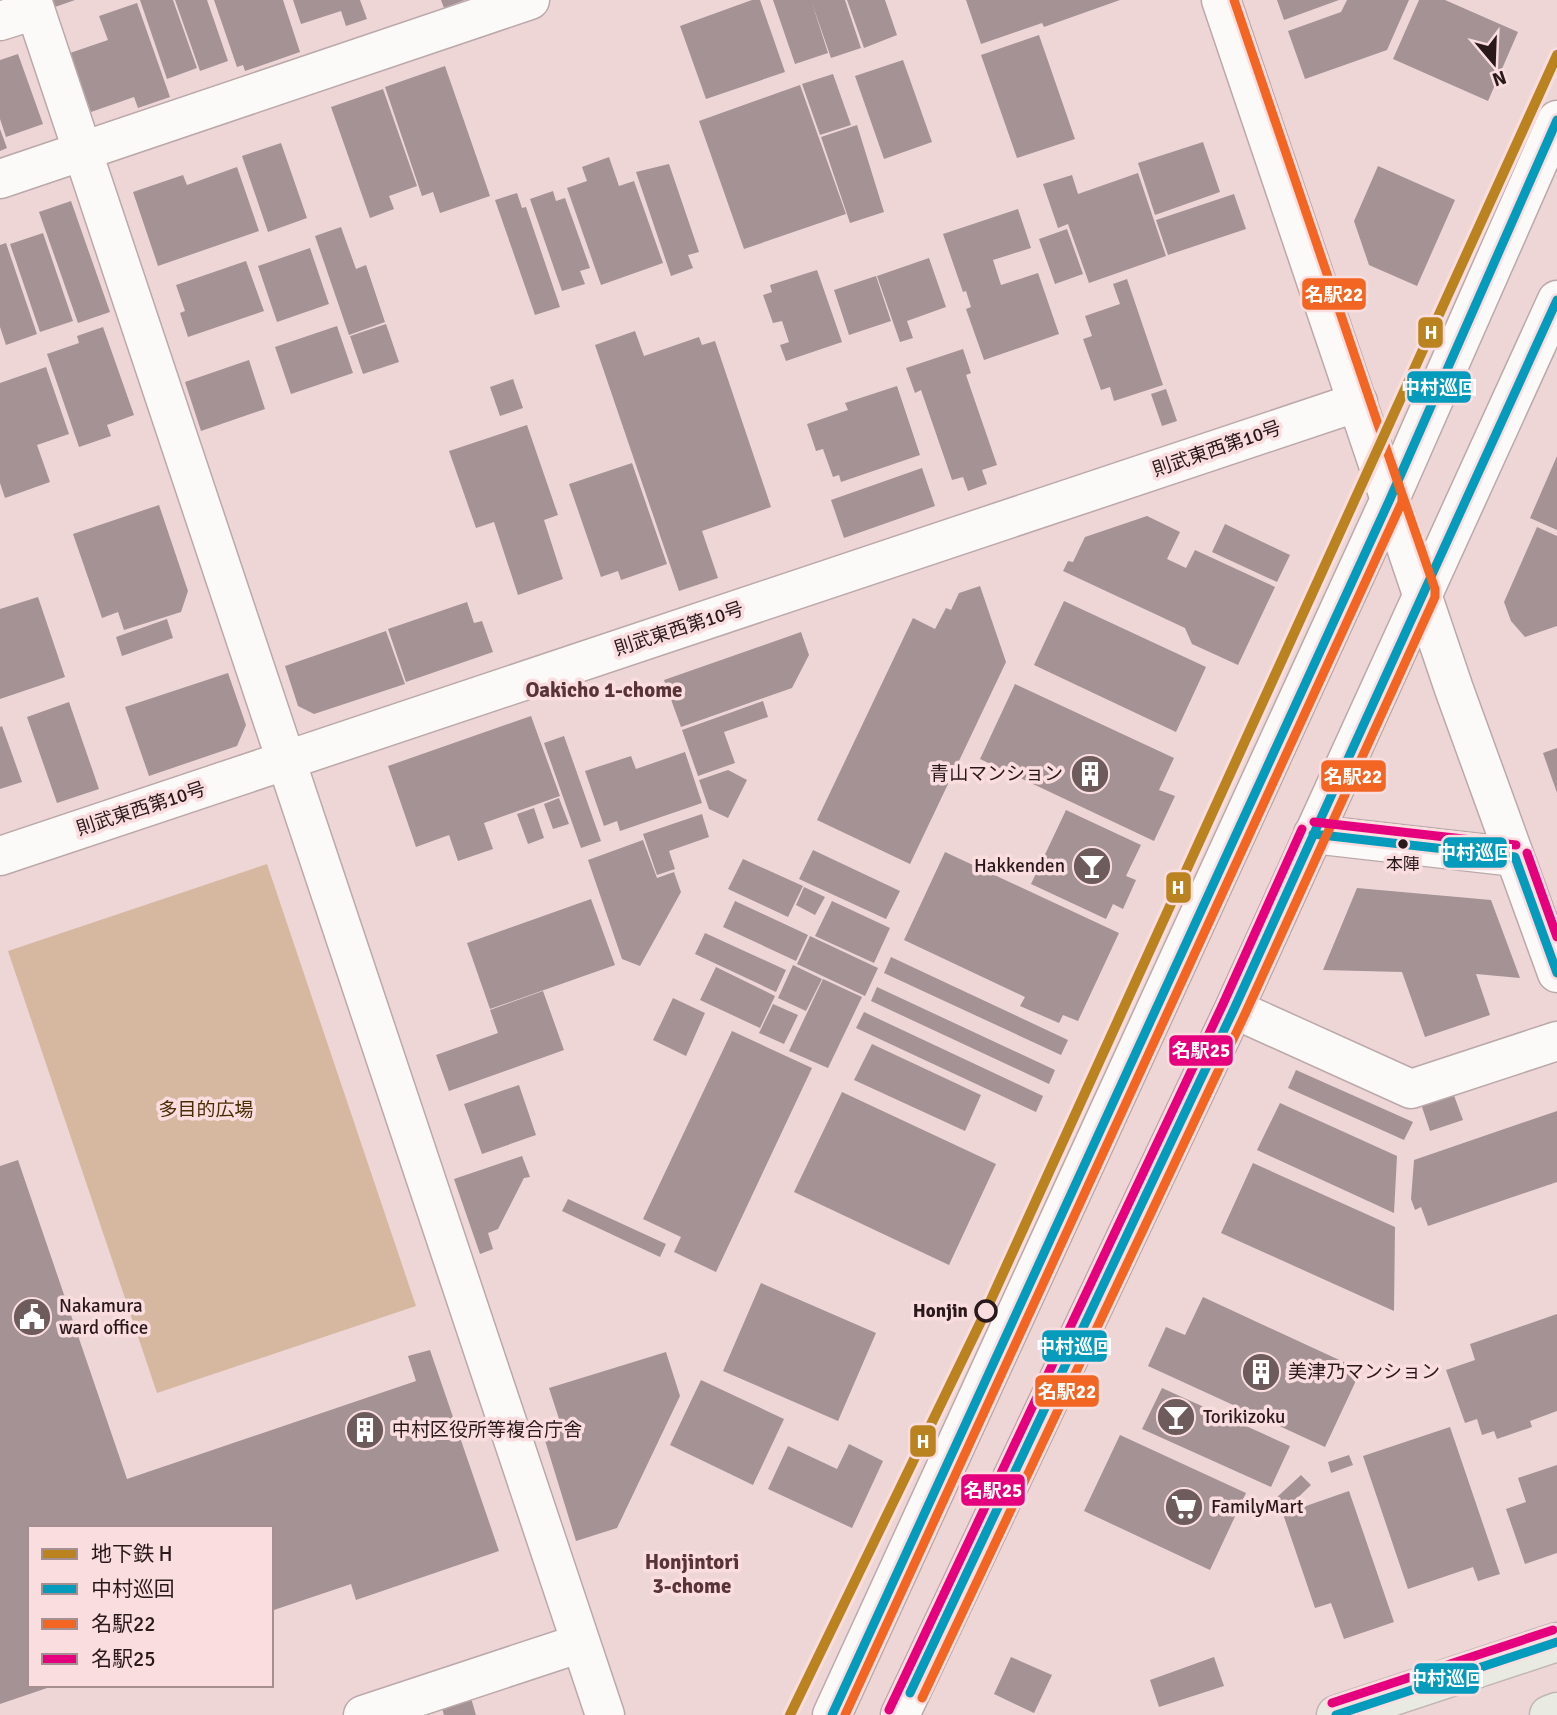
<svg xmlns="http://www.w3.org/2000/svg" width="1557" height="1715" font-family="Signika,'Noto Sans JP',sans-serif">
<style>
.green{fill:#d6b8a1}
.building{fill:#a49295}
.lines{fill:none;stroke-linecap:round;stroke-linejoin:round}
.minor-casing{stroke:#bba9aa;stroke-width:41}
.major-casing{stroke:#c1b6b6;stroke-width:41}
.minor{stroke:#fcf9f9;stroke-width:38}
.major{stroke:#e9eae1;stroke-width:38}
.bus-1-casing{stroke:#fadddf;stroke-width:14}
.bus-2-casing{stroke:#fadddf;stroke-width:14}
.bus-3-casing{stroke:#fadddf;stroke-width:14}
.bus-1{stroke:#049bbc;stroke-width:9}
.bus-2{stroke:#f26522;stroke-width:9}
.bus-3{stroke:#e5007d;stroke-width:9}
.metro-1-casing{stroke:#fadddf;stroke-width:16}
.metro-1{stroke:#bb8320;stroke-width:10}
.bus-dot{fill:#29191a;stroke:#fadddf;stroke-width:2.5}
.stop-dot{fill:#fadddf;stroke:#29191a;stroke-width:3.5}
.labels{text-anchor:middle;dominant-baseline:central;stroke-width:7;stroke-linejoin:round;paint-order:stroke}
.bus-label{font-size:17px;fill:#29191a;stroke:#fadddf}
.street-label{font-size:19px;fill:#29191a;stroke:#fadddf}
.poi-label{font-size:19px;fill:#29191a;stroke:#fadddf;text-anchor:start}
.park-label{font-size:19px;fill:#492d02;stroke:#fadddf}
.stop-label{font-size:19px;font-weight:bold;fill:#29191a;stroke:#fadddf;text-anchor:end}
.neighbourhood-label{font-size:21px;font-weight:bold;fill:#583337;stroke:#fadddf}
.line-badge{stroke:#fadddf;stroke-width:2.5}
.badge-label{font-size:19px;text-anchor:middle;font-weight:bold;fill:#fff}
</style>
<rect width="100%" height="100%" fill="#eed6d7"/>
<path class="green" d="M267 864 416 1306 157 1393 8 951Z"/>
<path class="building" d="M53 0H75L55 7Z
M140 0H173L197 68 167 79Z
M175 0H207L228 61 200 71Z
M214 0H283L300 52 245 71 243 65 237 67Z
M293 0H360L367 19 346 26 341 11 301 24Z
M441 0H465L444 8Z
M752 0H760L785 72 706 99 680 26Z
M773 0H845L861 48 831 58 812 3 828 53 795 64Z
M847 0H885L897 35 864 48Z
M966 0H1120L1044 27 1042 23 981 44Z
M1277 0H1339L1284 20Z
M1347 0H1409L1387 50 1305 79 1288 31 1341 12Z
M1419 0H1445L1518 32 1488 101 1393 59Z
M137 3 170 97 138 108 134 97 91 112 70 53 108 40 99 16Z
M1039 35 1075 139 1017 158 981 55Z
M18 54 43 124 6 137 0 119V60Z
M903 60 932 142 884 159 855 76Z
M445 66 490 196 440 213 433 192 422 196 385 87Z
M833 74 851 125 820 135 802 84Z
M800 85 846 214 744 249 699 121Z
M383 89 417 186 389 196 394 209 370 218 331 107Z
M857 125 884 212 850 223 821 137Z
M0 129 7 148 0 151Z
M1203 142 1220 192 1155 215 1138 163Z
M281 143 307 218 268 232 242 156Z
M609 157 619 186 634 181 663 263 601 285 567 188 587 181 582 167Z
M669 164 699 252 688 255 693 268 671 276 636 172Z
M1378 166 1455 200 1417 286 1369 265 1354 221Z
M237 167 259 231 158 266 133 192 183 175 187 185Z
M1138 173 1166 256 1089 283 1068 224 1058 228 1043 184 1072 175 1078 194Z
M553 191 556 201 565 198 590 268 580 271 585 284 562 291 530 199Z
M517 193 522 208 526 207 560 307 535 315 495 200Z
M1234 194 1246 229 1168 255 1156 220Z
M71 201 110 312 78 323 39 212Z
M1018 209 1031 248 993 260 1001 285 1038 273 1059 334 984 360 966 309 971 307 966 291 963 292 943 234Z
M341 227 356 269 366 265 385 322 349 335 315 236Z
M1067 229 1083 274 1055 284 1039 239Z
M43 233 73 321 40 332 10 244Z
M6 243 37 334 6 345 0 327V245Z
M310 248 329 304 277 322 258 266Z
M929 258 946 307 907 321 913 338 900 342 877 276Z
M246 261 264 311 188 337 180 313 185 311 176 285Z
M817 270 842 342 786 361 780 345 789 342 782 321 773 323 763 295 772 292 770 285Z
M876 276 891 321 849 335 834 290Z
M1127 279 1163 385 1114 401 1110 387 1101 390 1083 339 1092 336 1085 316 1120 304 1113 284Z
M386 324 399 362 363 374 350 336Z
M337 326 353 373 291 394 275 347Z
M103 327 134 415 107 425 111 436 79 447 47 354 79 343 77 336Z
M635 331 644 356 699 337 702 345 715 341 771 507 702 531 718 578 679 591 595 345Z
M963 349 971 373 966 375 997 465 982 470 987 484 968 491 963 477 952 480 921 390 915 393 906 368Z
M249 360 265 409 201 431 185 382Z
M46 367 69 434 37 445 50 482 5 498 0 483V383Z
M513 379 523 408 500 416 490 387Z
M897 386 920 455 841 482 839 475 833 477 823 449 816 451 807 424 848 410 845 403Z
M1166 389 1177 421 1162 426 1151 394Z
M527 425 558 515 544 520 563 579 518 595 494 522 476 528 449 451Z
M1557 456V530L1530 518Z
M632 463 667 564 621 580 618 571 601 577 569 484Z
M922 468 935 506 844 538 831 500Z
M159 505 188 591 181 612 124 630 118 612 102 618 73 534Z
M1147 516 1180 532 1167 559 1186 568 1195 550 1275 587 1238 665 1192 644 1185 628 1063 571 1068 561 1073 562 1085 537Z
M1225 524 1290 555 1277 582 1212 552Z
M1537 527 1557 536V626L1525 637 1511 621 1504 602Z
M980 586 1006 662 910 864 817 820 913 618 935 629 946 608 951 610 959 593Z
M38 597 65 677 0 699V609Z
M1064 601 1206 667 1176 732 1034 665Z
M467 602 474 623 482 621 493 652 406 682 388 629Z
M167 619 173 638 122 656 116 637Z
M386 631 405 684 314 714 298 706 285 666Z
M801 632 809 655 792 688 681 727 664 680Z
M228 673 246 725 237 746 149 776 125 707Z
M1015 684 1174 758 1159 790 1175 796 1154 841 980 759Z
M763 701 768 717 724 732 735 763 698 776 682 730Z
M69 702 99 789 57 803 27 717Z
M531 716 560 796 484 823 493 849 458 861 449 835 416 847 388 766Z
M2 726 22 782 0 789V727Z
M564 736 601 841 581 848 544 743Z
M1557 748V793L1543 753Z
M685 752 702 803 620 831 617 821 604 826 585 771 631 756 636 769Z
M728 770 747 780 728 818 709 809 699 780Z
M559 798 569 824 553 829 544 804Z
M534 808 544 838 528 844 517 814Z
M1066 810 1141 845 1126 876 1136 880 1123 909 1113 904 1106 919 1031 884Z
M702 814 709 837 669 851 675 869 657 875 643 834Z
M643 840 657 878 674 872 681 892 640 966 622 959 588 860Z
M813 850 900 891 886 919 799 879Z
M945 852 1119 933 1078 1021 1063 1015 1059 1023 1020 1006 1025 997 904 940Z
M743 859 803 886 788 917 728 889Z
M804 887 825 897 815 915 796 905Z
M1357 888 1491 900 1520 978 1476 974 1490 1015 1425 1037 1402 972 1323 970Z
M591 899 615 965 490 1009 467 943Z
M735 901 808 935 796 961 723 927Z
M832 901 890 928 874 963 815 936Z
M705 933 786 970 776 992 695 954Z
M810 936 878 968 865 996 797 964Z
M891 957 1068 1040 1061 1055 884 973Z
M793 965 822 979 806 1011 778 998Z
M716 967 775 996 760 1028 700 1000Z
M823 979 862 997 828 1068 789 1051Z
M877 987 1055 1070 1049 1084 871 1001Z
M543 991 564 1050 449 1091 436 1055 498 1033 490 1010Z
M673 998 705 1013 686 1056 653 1040Z
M773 1004 798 1015 784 1044 759 1033Z
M864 1012 1043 1096 1036 1112 856 1028Z
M732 1031 812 1068 716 1272 674 1252 681 1237 643 1219Z
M872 1044 981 1095 965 1131 854 1080Z
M1296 1070 1413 1122 1404 1140 1288 1088Z
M519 1085 536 1135 482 1154 464 1104Z
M1452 1090 1463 1120 1430 1131 1420 1101Z
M842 1092 996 1164 949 1265 794 1192Z
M1280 1103 1397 1156 1394 1213 1257 1150Z
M1557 1111V1182L1428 1226 1421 1207 1415 1210 1411 1199 1414 1160Z
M522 1156 530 1177 524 1178 498 1229 488 1233 493 1249 480 1254 454 1179Z
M18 1160 127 1479 416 1381 408 1356 430 1350 499 1551 356 1600 351 1584 271 1611V1528H30V1685L53 1686 0 1704V1166Z
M1253 1163 1395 1227 1394 1311 1221 1233Z
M568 1199 666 1244 660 1257 562 1211Z
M761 1283 876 1333 838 1421 723 1371Z
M1203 1297 1361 1370 1325 1447 1148 1366 1166 1327 1185 1335Z
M1557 1314V1411L1530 1421 1532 1427 1497 1439 1494 1431 1482 1435 1477 1419 1465 1423 1446 1370 1475 1360 1470 1344Z
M666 1352 680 1396 617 1528 576 1541 543 1434 562 1428 549 1388Z
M701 1380 784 1419 753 1485 670 1445Z
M1162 1388 1290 1446 1271 1487 1142 1429Z
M1450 1427 1500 1574 1478 1581 1473 1567 1408 1589 1363 1456Z
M1120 1435 1246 1493 1210 1570 1084 1511Z
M849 1444 883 1461 852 1528 768 1489 788 1446 837 1469Z
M1349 1455 1353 1465 1331 1473 1328 1462Z
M1557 1465V1553L1525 1564 1506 1509 1526 1502 1518 1478Z
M1301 1475 1311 1485 1285 1510 1275 1499Z
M1349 1491 1394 1622 1344 1639 1331 1603 1315 1608 1283 1514Z
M1011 1657 1052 1675 1034 1713 994 1694Z
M1214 1657 1224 1686 1159 1707 1150 1680Z
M471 1698 476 1715H444L442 1708Z"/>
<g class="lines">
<g class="minor-casing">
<path id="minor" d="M32 0 605 1715
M1221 0 1454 689 1557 973
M0 21 35 10
M0 179 530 0
M1313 834 1515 857
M0 856 1358 402
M1234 1009 1411 1089 1557 1041
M363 1715 581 1643
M832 1715 1390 499 1557 120
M900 1715 1234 1009 1557 300"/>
</g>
<g class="major-casing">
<path id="major" d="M1336 1715 1557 1642
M1549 1715 1557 1712"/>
</g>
<use href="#minor" class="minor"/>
<use href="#major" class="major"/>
<g class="bus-1-casing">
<path id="bus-1" d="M1313 834 1515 857 1557 973
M910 1693 1234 1009 1557 300
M832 1715 1390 499 1557 120
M1336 1715 1557 1642"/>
</g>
<g class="bus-2-casing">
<path id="bus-2" d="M922 1698 1245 1014 1435 597V589L1391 462
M845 1715 1402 502V495L1234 0"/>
</g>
<g class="bus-3-casing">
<path id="bus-3" d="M1314 822 1516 845
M1527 853 1557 937
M1332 1703 1553 1630
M889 1710 1223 1004 1302 829"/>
</g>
<use href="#bus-1" class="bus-1"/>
<use href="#bus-2" class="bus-2"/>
<use href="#bus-3" class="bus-3"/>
<g class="metro-1-casing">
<path id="metro-1" d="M790 1715 984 1315 1557 55"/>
</g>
<use href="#metro-1" class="metro-1"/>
</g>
<defs>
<g id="building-disc" transform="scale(2.0125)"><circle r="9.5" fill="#6e5b5c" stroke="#fadddf"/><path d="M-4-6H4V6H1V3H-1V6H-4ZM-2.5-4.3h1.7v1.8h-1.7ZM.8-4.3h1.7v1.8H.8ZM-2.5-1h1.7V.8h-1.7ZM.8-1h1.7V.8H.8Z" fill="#fff"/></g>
<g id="bar-disc" transform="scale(2.0125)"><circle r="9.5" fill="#6e5b5c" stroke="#fadddf"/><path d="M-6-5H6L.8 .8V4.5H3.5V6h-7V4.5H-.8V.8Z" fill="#fff"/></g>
<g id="civic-disc" transform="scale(2.0125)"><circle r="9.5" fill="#6e5b5c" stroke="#fadddf"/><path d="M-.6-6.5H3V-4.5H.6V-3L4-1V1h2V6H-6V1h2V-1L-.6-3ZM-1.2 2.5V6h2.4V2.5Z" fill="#fff"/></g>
<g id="supermarket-disc" transform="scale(2.0125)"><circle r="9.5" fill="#6e5b5c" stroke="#fadddf"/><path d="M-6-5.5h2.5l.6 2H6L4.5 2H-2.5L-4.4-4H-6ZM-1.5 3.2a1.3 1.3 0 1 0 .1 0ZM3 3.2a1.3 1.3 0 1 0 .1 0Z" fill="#fff"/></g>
</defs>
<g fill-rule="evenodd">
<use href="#building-disc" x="1090" y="774"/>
<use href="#bar-disc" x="1092" y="866"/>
<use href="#civic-disc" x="32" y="1317"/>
<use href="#building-disc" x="1261" y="1372"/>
<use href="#bar-disc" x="1176" y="1417"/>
<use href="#building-disc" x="365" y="1430"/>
<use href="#supermarket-disc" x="1184" y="1507"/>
</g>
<circle class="bus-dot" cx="1403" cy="844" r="6"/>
<circle class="stop-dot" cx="986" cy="1311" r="10"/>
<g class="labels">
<g class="bus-label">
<text x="1403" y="864">本陣</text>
</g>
<g class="street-label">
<text transform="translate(1217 449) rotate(-19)">則武東西第10号</text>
<text transform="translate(679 629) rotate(-18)">則武東西第10号</text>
<text transform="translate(141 809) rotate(-18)">則武東西第10号</text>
</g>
<g class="poi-label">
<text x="1063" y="774" text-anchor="end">青山マンション</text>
<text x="1065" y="866" text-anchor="end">Hakkenden</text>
<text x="59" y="1306">Nakamura<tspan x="59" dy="22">ward office</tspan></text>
<text x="1288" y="1372">美津乃マンション</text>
<text x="1203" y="1417">Torikizoku</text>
<text x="392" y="1430">中村区役所等複合庁舎</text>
<text x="1211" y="1507">FamilyMart</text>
</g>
<g class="park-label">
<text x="206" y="1110">多目的広場</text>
</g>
<g class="stop-label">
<text x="968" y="1311">Honjin</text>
</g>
<g class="neighbourhood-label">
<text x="604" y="690">Oakicho 1-chome</text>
<text x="692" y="1562">Honjintori<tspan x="692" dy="24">3-chome</tspan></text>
</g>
</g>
<g class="line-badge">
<rect x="1301" y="277" width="66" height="34" rx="7" fill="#f26522"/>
<rect x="1417" y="316" width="27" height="33" rx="7" fill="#bb8320"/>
<rect x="1406" y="370" width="66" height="34" rx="7" fill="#049bbc"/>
<rect x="1320" y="759" width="67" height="34" rx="7" fill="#f26522"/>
<rect x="1442" y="836" width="66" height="33" rx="7" fill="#049bbc"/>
<rect x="1165" y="871" width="27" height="33" rx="7" fill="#bb8320"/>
<rect x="1168" y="1034" width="66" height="33" rx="7" fill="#e5007d"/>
<rect x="1041" y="1329" width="67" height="34" rx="7" fill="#049bbc"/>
<rect x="1034" y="1374" width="66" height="34" rx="7" fill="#f26522"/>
<rect x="909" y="1424" width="28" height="34" rx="7" fill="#bb8320"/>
<rect x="960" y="1473" width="66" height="34" rx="7" fill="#e5007d"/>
<rect x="1413" y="1662" width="67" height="33" rx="7" fill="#049bbc"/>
</g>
<g class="badge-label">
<text x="1334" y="301">名駅22</text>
<text x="1431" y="339">H</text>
<text x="1439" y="394">中村巡回</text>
<text x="1353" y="783">名駅22</text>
<text x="1475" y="859">中村巡回</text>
<text x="1178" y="894">H</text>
<text x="1201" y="1057">名駅25</text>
<text x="1074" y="1353">中村巡回</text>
<text x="1067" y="1398">名駅22</text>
<text x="923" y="1448">H</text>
<text x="993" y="1497">名駅25</text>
<text x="1446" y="1685">中村巡回</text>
</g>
<rect x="28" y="1526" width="245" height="161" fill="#fadddf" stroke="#a68f90" stroke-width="2"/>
<rect x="42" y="1549" width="35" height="10" fill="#bb8320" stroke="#a68f90" stroke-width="2"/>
<text x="91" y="1561" font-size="21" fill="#29191a">地下鉄 H</text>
<rect x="42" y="1584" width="35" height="10" fill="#049bbc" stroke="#a68f90" stroke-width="2"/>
<text x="91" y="1596" font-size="21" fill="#29191a">中村巡回</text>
<rect x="42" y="1619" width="35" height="10" fill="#f26522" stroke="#a68f90" stroke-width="2"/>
<text x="91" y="1631" font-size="21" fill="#29191a">名駅22</text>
<rect x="42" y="1654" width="35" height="10" fill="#e5007d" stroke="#a68f90" stroke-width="2"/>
<text x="91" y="1666" font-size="21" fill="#29191a">名駅25</text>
<g transform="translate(1494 63) rotate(161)" stroke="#fadddf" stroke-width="5" paint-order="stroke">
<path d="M0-5L12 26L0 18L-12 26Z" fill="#29191a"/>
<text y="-10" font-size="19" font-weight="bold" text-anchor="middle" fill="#29191a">N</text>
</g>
</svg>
